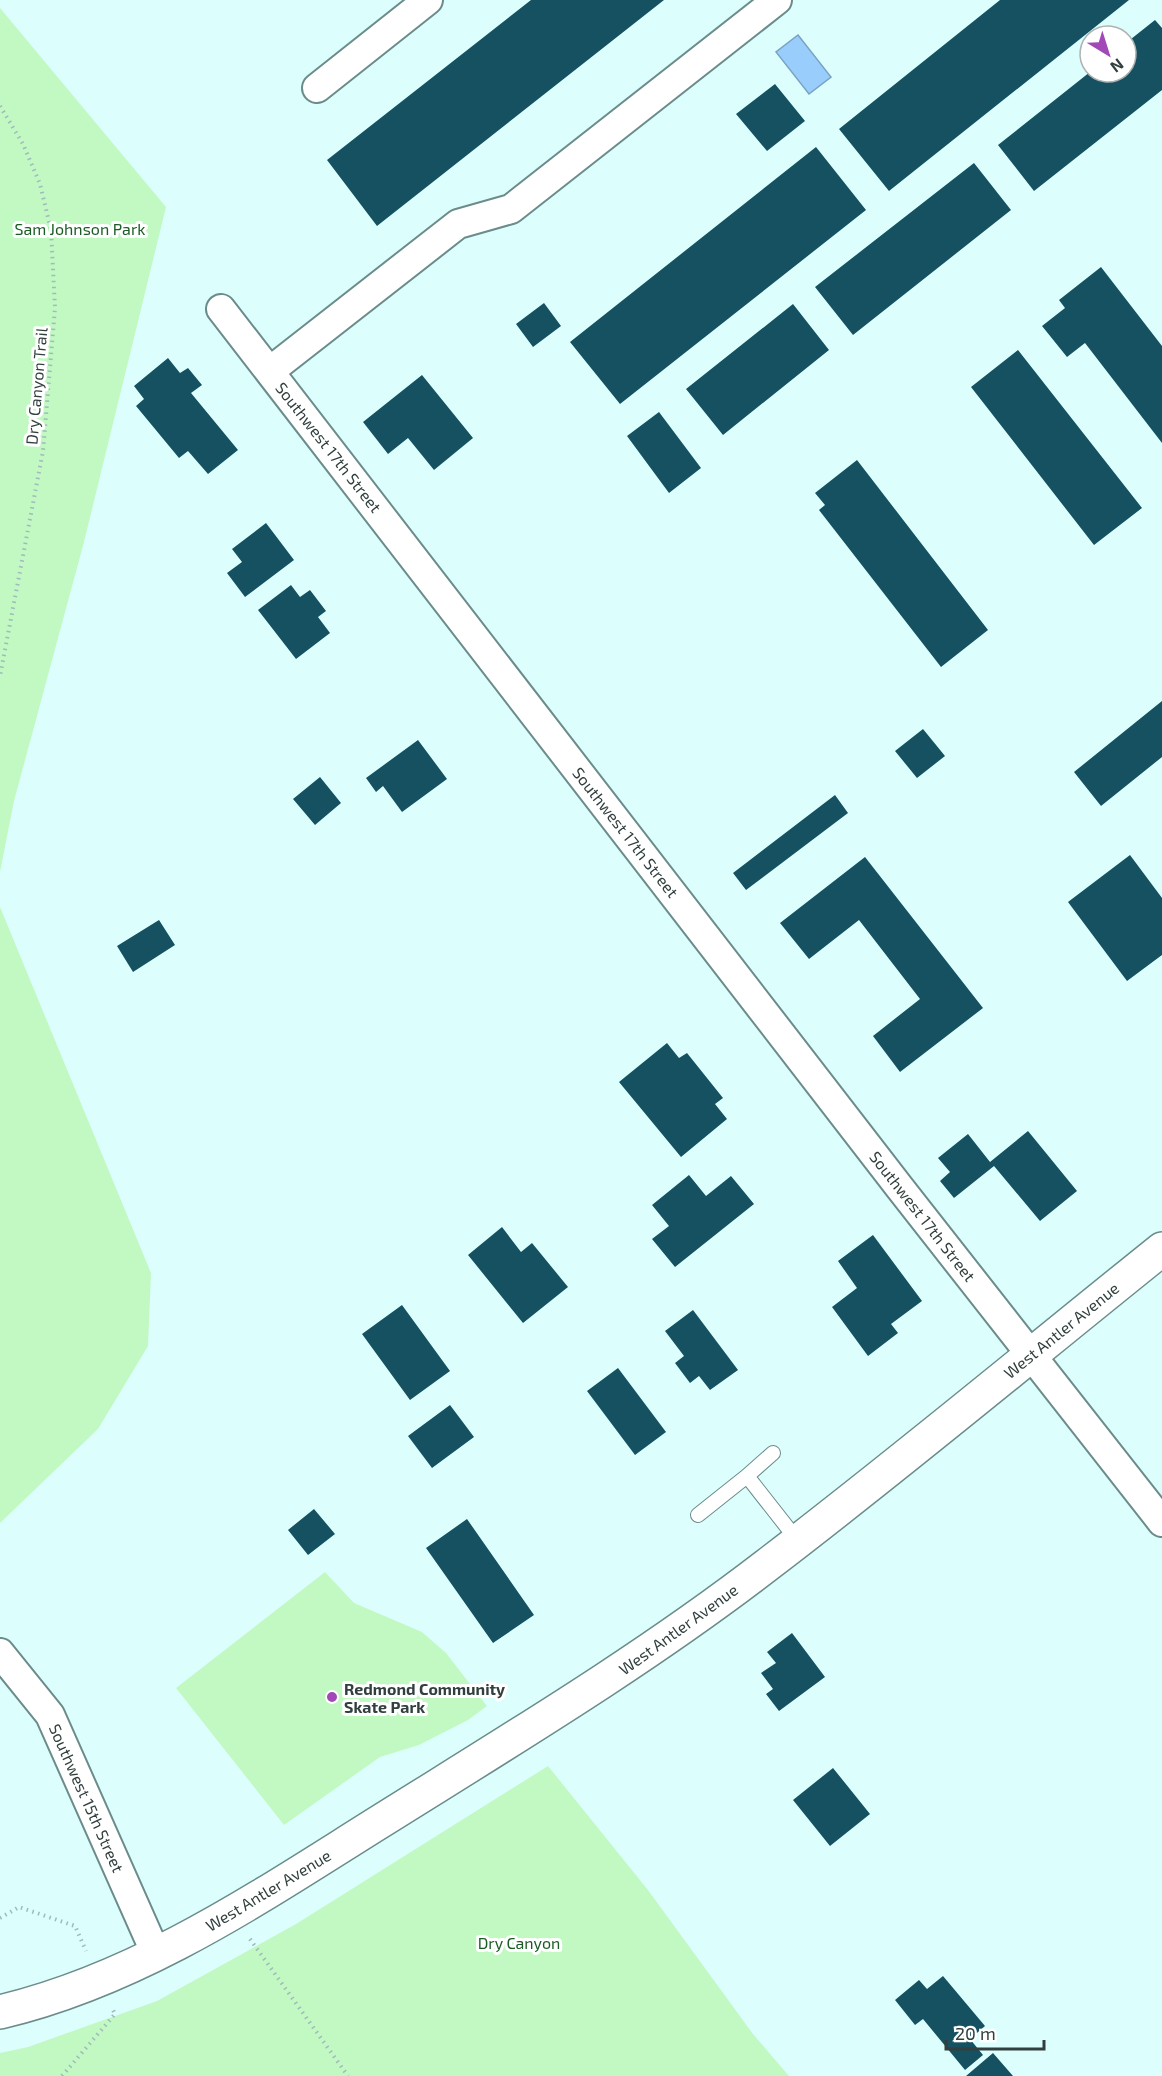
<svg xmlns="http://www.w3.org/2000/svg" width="1162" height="2076" font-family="'Exo 2',sans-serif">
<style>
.green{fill:#c2f9c3}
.water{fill:#99cefc;stroke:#7aa3c3;stroke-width:1.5}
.building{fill:#165161}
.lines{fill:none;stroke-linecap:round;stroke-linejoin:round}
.service-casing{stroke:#6c8c8c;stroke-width:16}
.minor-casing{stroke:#6c8c8c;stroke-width:32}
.tertiary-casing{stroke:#6c8c8c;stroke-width:36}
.path{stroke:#9fbbba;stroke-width:4;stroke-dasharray:1.5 4.5;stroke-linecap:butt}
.service{stroke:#fff;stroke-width:14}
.minor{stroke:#fff;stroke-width:28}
.tertiary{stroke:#fff;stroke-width:33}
.poi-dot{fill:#a14ab7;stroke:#fff;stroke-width:2}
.labels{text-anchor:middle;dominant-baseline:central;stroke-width:6;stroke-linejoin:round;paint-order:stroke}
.park-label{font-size:16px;fill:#1b5c24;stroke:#fff}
.street-label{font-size:16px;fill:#313f3e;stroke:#fff}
.poi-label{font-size:16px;font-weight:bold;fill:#313f3e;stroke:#fff;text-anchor:start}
</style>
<rect width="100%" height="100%" fill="#dcfffe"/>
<path class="green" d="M0 8 166 207 84 542 14 801 0 872Z
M0 907 151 1273 148 1346 98 1429 0 1523Z
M325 1572 354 1603 422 1632 446 1653 487 1706 468 1720 419 1745 380 1757 284 1825 176 1688Z
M548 1766 648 1890 753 2034 789 2076H0V2053L28 2047 157 2001 296 1924Z"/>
<path class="water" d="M798 35 831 77 809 94 776 52Z"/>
<path class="building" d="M531 0H664L377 226 327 160Z
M1000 0H1129L889 191 839 129Z
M1155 20 1162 28V90L1034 191 998 145 1090 72H1126V43Z
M775 84 805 121 767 151 736 114Z
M816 147 866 210 620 404 570 342Z
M974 163 1011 210 853 335 815 287Z
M1101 267 1162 346V443L1085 343 1067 357 1042 326 1065 308 1059 300Z
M544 303 561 326 533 347 516 324Z
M793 304 829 350 723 435 686 389Z
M1018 350 1142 508 1094 545 971 387Z
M168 358 180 373 188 368 202 385 191 393 238 450 208 474 188 451 179 458 136 406 144 399 134 386Z
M422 375 473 438 434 470 408 438 388 454 363 422Z
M659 412 701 468 669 493 627 436Z
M857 460 988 630 941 667 819 510 825 505 815 493Z
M266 523 294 560 245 597 227 573 242 562 232 549Z
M291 585 300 597 310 590 326 611 318 617 330 633 296 659 258 610Z
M1162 701V757L1101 806 1074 772Z
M923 729 945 756 917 778 895 751Z
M418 740 447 779 402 812 383 786 376 792 366 778Z
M320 777 341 803 315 825 293 799Z
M835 795 848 813 746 890 733 873Z
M1130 855 1162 898V955L1127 981 1068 902Z
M865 857 983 1008 900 1072 873 1036 920 999 859 920 809 959 780 923Z
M159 920 175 945 133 972 117 946Z
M667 1043 679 1058 687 1053 723 1098 715 1104 727 1119 681 1157 619 1082Z
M1028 1131 1077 1191 1040 1221 994 1166 954 1198 940 1181 950 1172 938 1158 968 1134 990 1162Z
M689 1175 706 1196 731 1176 754 1204 675 1267 652 1239 669 1226 652 1205Z
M502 1227 521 1252 532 1243 568 1287 523 1323 468 1255Z
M873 1235 922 1301 891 1324 898 1333 868 1356 832 1307 857 1288 838 1261Z
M402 1305 450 1371 410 1400 362 1334Z
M693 1310 738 1370 710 1390 699 1376 690 1383 675 1363 684 1356 665 1331Z
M618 1368 666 1432 635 1455 587 1391Z
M450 1405 474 1437 432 1468 408 1436Z
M314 1509 335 1534 308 1555 288 1530Z
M467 1519 534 1615 493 1643 426 1548Z
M792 1633 825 1677 779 1711 766 1694 773 1689 761 1673 776 1663 767 1652Z
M833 1768 870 1814 830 1846 793 1800Z
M943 1976 985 2026 970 2039 983 2055 965 2070 923 2019 915 2025 895 2000 919 1980 927 1989Z
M993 2053 1013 2076H966Z"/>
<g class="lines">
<g class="service-casing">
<path id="service" d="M773 1453 747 1476 798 1541
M698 1515 747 1476"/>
</g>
<g class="minor-casing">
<path id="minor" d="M317 88 428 0
M221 309 900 1188 1162 1522
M270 371 458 224 511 209 777 0
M0 1653 50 1715 156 1954"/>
</g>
<g class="tertiary-casing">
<path id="tertiary" d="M0 2012C140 1979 261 1896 381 1821 512 1739 645 1659 767 1565 901 1463 1031 1354 1162 1249"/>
</g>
<path class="path" d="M0 106 23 144 40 184 51 230 55 308 43 451 0 676
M0 1918 19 1907 75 1926 86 1951
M250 1939 348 2076
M62 2076 115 2014 113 2010"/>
<use href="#service" class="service"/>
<use href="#minor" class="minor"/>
<use href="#tertiary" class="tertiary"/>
</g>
<circle class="poi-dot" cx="332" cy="1697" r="6"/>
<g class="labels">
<g class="park-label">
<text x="80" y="228">Sam Johnson Park</text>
<text x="519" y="1942">Dry Canyon</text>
</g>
<g class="street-label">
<text transform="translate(36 386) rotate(-85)">Dry Canyon Trail</text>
<text transform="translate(329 447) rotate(52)">Southwest 17th Street</text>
<text transform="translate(626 832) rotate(52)">Southwest 17th Street</text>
<text transform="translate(923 1216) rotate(52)">Southwest 17th Street</text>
<text transform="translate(1061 1330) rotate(-39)">West Antler Avenue</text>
<text transform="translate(678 1629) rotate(-36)">West Antler Avenue</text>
<text transform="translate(87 1798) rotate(66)">Southwest 15th Street</text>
<text transform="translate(268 1890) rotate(-31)">West Antler Avenue</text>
</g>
<g class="poi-label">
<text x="344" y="1688">Redmond Community<tspan x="344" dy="18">Skate Park</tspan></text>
</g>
</g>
<g transform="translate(1108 54) rotate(142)"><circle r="28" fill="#ffffff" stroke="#adb2b2" stroke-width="1.5"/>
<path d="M0-4.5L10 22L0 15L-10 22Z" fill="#a14ab7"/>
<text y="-9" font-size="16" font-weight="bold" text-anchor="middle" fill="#313f3e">N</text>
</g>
<path d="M946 2040v9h98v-9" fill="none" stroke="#313f3e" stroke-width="3"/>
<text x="955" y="2040" font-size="18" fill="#313f3e" stroke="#ffffff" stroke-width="4.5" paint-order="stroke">20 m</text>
</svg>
